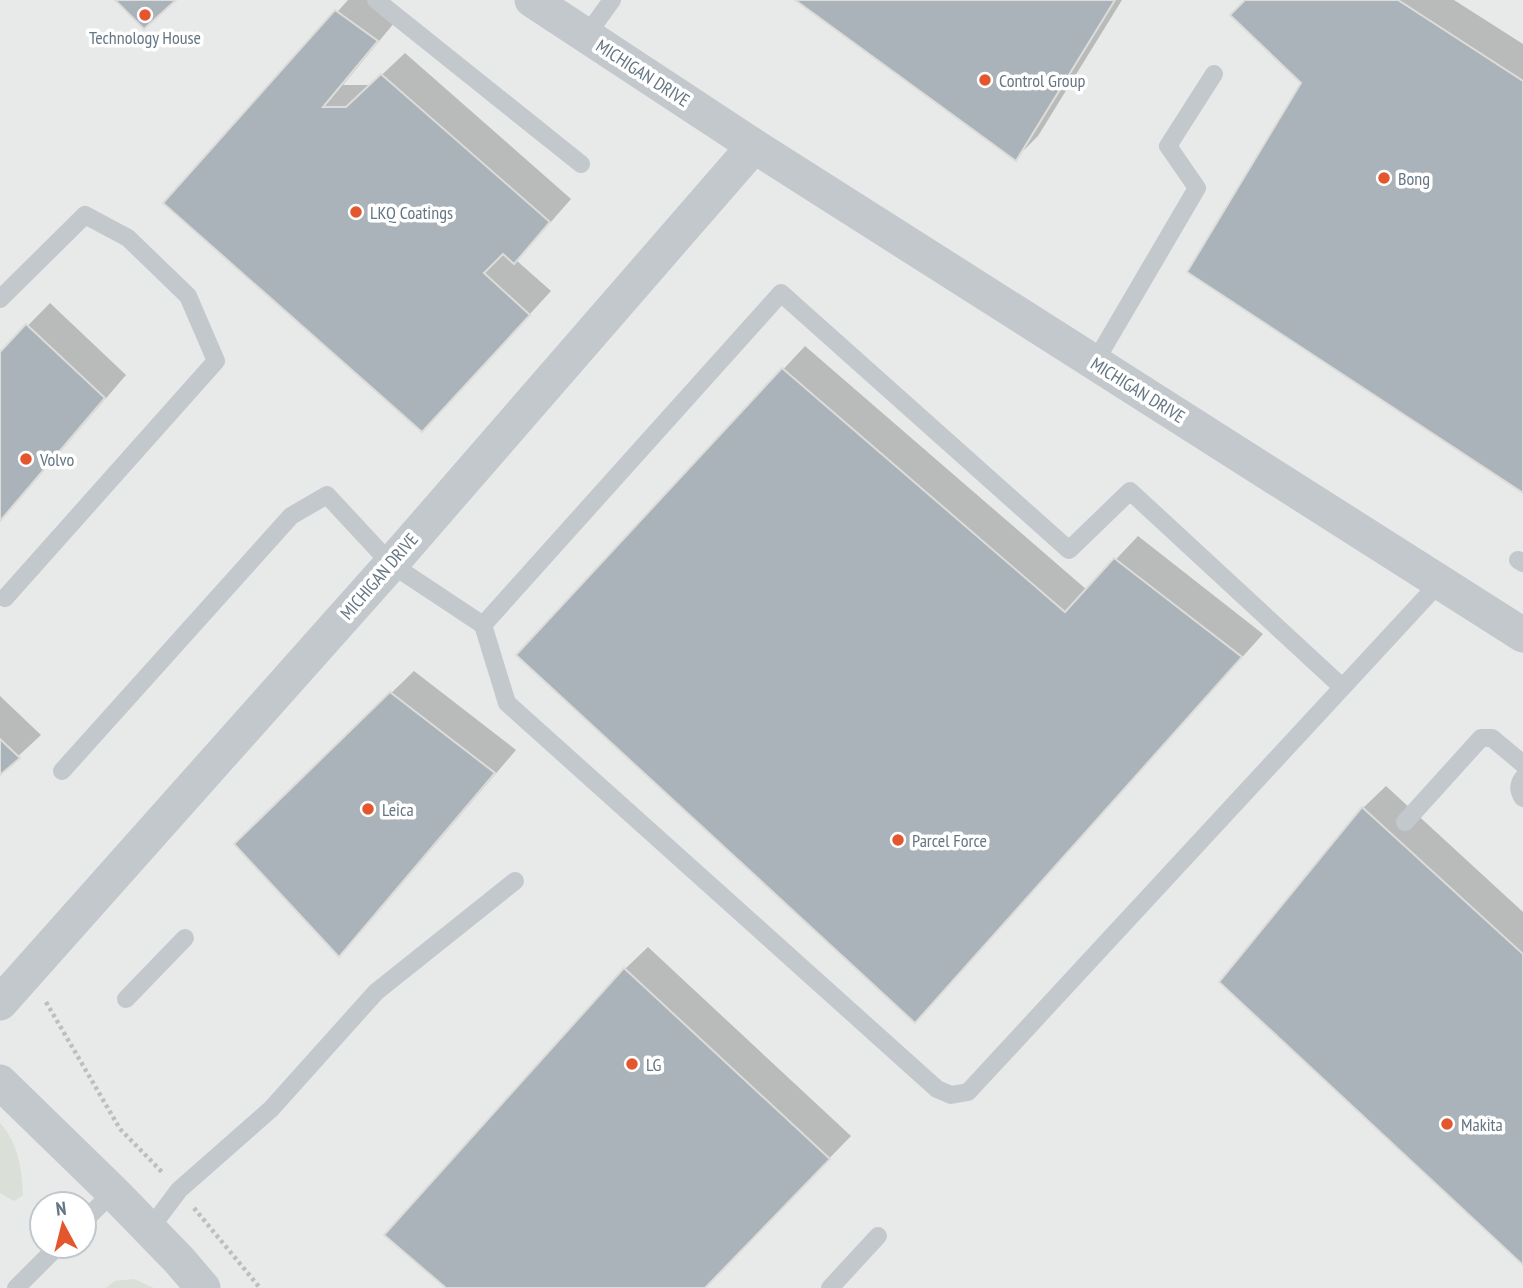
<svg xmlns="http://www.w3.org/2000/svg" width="1523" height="1288" font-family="'PT Sans Narrow',sans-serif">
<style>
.built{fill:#e8e9e9;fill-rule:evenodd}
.green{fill:#dadfd7}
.shadow{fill:#0003}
.building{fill:#aab3b9;stroke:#dcdcda;stroke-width:2}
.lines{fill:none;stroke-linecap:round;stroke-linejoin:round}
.path{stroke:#bbbfc2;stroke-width:4.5;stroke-dasharray:3.5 3.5;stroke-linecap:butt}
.service{stroke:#c3c8cc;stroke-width:18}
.minor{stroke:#c3c8cc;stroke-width:35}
.poi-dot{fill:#e4572e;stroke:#fff;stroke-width:2.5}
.labels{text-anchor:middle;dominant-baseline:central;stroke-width:7;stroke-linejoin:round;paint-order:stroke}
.poi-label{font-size:18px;fill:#657683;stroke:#fff;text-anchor:start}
.street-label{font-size:18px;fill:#657683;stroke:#fff}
</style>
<rect width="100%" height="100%" fill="#fafaf8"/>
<path class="built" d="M0 0H1523V1288H0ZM42 1204H84V1246H42Z"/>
<path class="green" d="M0 1123C18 1143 22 1168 23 1195L14 1201 0 1193Z
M134 1279 154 1288H106L115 1281Z"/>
<path class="shadow" d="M348 0H375L399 17 343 85H371L405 53 571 199 536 239 516 260 551 291 444 408 166 203Z
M798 0H1122L1038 136 1016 158Z
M1247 0H1454L1523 44V491L1303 83Z
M50 303 126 375 0 522V354Z
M805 346 1087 590 1138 536 1263 634 937 998 518 655Z
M414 671 516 750 361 932 339 955 258 822Z
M0 696 41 735 0 773Z
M1386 786 1523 912V1263L1363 808Z
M648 947 851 1136 703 1288H448L386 1235 625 969Z"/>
<path class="building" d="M115 0H176L144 29Z
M795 0H1115L1016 161Z
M1245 0H1398L1523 81V493L1187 272 1301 83 1230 15Z
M335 10 378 41 323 107H346L381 74 550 222 514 264 503 254 484 273 530 315 422 432 163 203Z
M26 324 105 398 0 521V352Z
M782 368 1065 612 1114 558 1242 657 915 1023 516 655Z
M390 692 495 773 339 957 234 844Z
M0 739 20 758 0 775Z
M1362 807 1523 954V1265L1219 982Z
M624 968 830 1159 705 1288H446L384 1235Z"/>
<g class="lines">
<path class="path" d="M46 1002 120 1129 163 1173
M194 1208 260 1288"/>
<path class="service" d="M376 0 581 164
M586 36 612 0
M0 299 85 215 128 238 188 296 216 361 5 598
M1095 362 1197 188 1168 146 1214 74
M1518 560 1523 563
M483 625 507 703 937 1089 951 1095 968 1092 1440 582
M62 771 291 516 327 495 391 564 483 625 781 293 1069 550 1130 491 1342 687
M1523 778C1518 785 1518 790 1523 798
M1405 822 1481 738H1492L1523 764
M126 999 185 938
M84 1221 113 1192
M149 1230 179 1190 271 1109 376 992 515 881
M16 1288 58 1246
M830 1288 878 1236"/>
<path class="minor" d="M532 0 754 146 1523 635
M0 1003 391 564 754 146
M0 1082 113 1192 179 1260 203 1288"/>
</g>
<g class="poi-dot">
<circle cx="145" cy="15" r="7"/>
<circle cx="985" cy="80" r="7"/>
<circle cx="1384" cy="178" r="7"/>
<circle cx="356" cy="212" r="7"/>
<circle cx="26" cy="459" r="7"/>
<circle cx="368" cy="809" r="7"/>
<circle cx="898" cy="840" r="7"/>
<circle cx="632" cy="1064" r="7"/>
<circle cx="1447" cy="1124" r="7"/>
</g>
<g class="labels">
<g class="poi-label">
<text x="145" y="37" text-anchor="middle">Technology House</text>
<text x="999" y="80">Control Group</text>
<text x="1398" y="178">Bong</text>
<text x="370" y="212">LKQ Coatings</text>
<text x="40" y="459">Volvo</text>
<text x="382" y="809">Leica</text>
<text x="912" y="840">Parcel Force</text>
<text x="646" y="1064">LG</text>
<text x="1461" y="1124">Makita</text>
</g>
<g class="street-label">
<text transform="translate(643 73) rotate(33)">MICHIGAN DRIVE</text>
<text transform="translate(1138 390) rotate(32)">MICHIGAN DRIVE</text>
<text transform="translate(379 576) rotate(-49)">MICHIGAN DRIVE</text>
</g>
</g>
<g transform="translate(63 1225) rotate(353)"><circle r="33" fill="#ffffff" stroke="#c1c8cd" stroke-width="2"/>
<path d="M0-5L12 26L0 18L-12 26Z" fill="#e4572e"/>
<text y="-10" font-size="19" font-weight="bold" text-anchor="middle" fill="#657683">N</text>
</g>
</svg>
